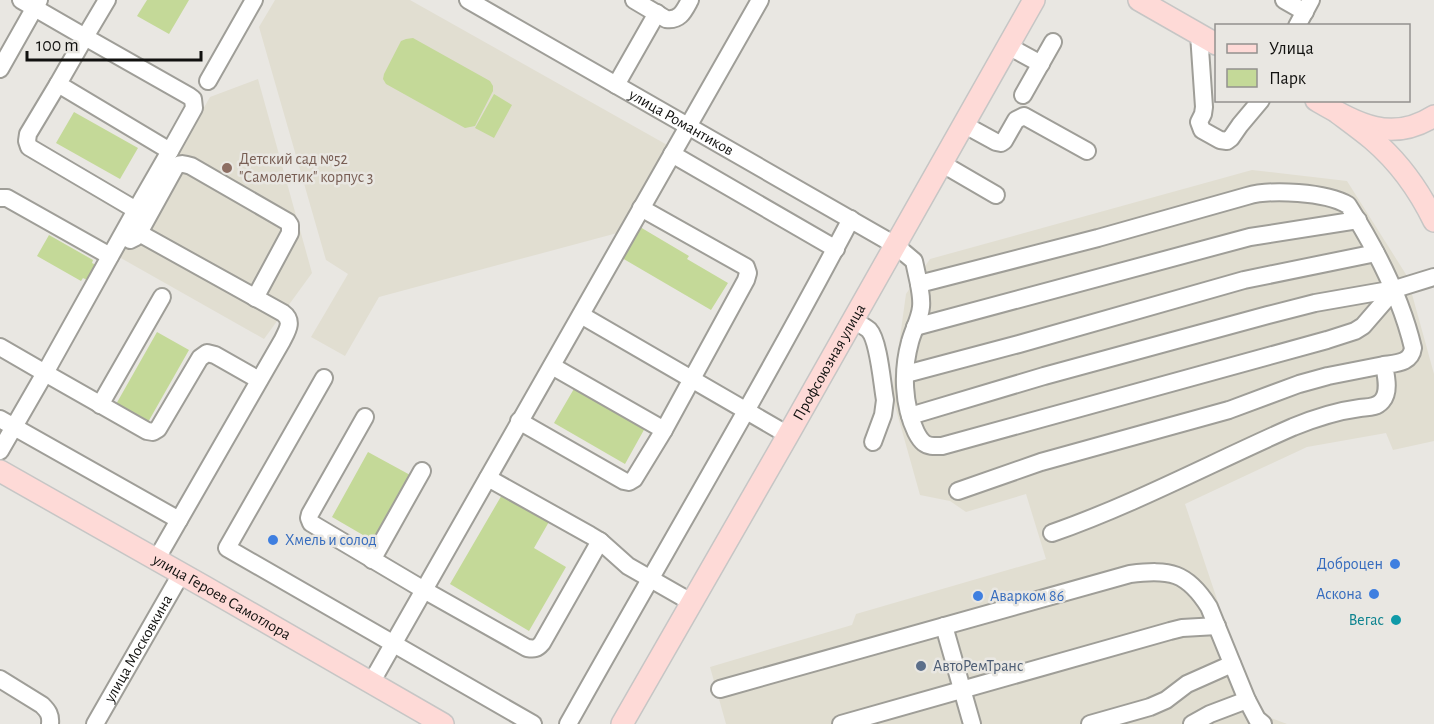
<svg xmlns="http://www.w3.org/2000/svg" width="1434" height="724" font-family="'Alegreya Sans',sans-serif">
<style>
.built{fill:#e1ded1}
.green{fill:#c4d998}
.lines{fill:none;stroke-linecap:round;stroke-linejoin:round}
.minor-casing{stroke:#9f9e98;stroke-width:20}
.major-casing{stroke:#c6c6c5;stroke-width:24}
.minor{stroke:#fff;stroke-width:16}
.major{stroke:#fedad7;stroke-width:21}
.education-dot{fill:#8d6e63;stroke:#e9e7e2;stroke-width:2}
.shop-dot{fill:#3f7fe0;stroke:#e9e7e2;stroke-width:2}
.culture-dot{fill:#0f9aa8;stroke:#e9e7e2;stroke-width:2}
.service-dot{fill:#5c6f8a;stroke:#e9e7e2;stroke-width:2}
.labels{text-anchor:middle;dominant-baseline:central;stroke-width:5;stroke-linejoin:round;paint-order:stroke}
.street-label{font-size:16px;fill:#11110f;stroke:#e9e7e2}
.education-label{font-size:16px;fill:#785e54;stroke:#e9e7e2;text-anchor:start}
.shop-label{font-size:16px;fill:#366cbe;stroke:#e9e7e2;text-anchor:start}
.culture-label{font-size:16px;fill:#0d838f;stroke:#e9e7e2;text-anchor:end}
.service-label{font-size:16px;fill:#4e5e75;stroke:#e9e7e2;text-anchor:start}
</style>
<rect width="100%" height="100%" fill="#e9e7e2"/>
<path class="built" d="M275 0H410L669 146 621 232 379 297 345 356 311 337 348 274 326 260 259 27Z
M258 79 312 273 264 339 119 257 210 97Z
M1252 170 1347 181 1407 276 1434 374V441L1393 450 1386 433 1307 447 1185 504 1227 629 1260 707 1271 718 1287 724H726L710 667 852 625 856 614 1046 559 1026 494 966 512 950 501 920 495 892 395 906 294 930 259Z"/>
<path class="green" d="M147 0H189L169 34 137 16Z
M413 38 490 81 493 86V91L475 126 465 128 386 84 383 79 384 74 401 41 406 39Z
M494 94 512 105 494 138 475 128Z
M74 112 138 148 120 179 56 143Z
M640 227 689 256 687 259 728 283 711 310 622 258Z
M49 235 93 260 92 263 96 265 87 280 83 278 81 281 37 256Z
M157 332 189 350 147 424 115 406Z
M575 387 645 428 625 464 554 423Z
M368 452 412 476 375 542 332 517Z
M503 493 550 520 534 548 566 567 529 631 450 584Z"/>
<g class="lines">
<g class="minor-casing">
<g id="minor">
<path d="M21 0 85 37 58 84 170 151 136 210 45 373 147 431 153 432 158 429 200 358 207 353 215 355 259 380"/>
<path d="M107 0 85 37 189 96 193 99 194 108 170 151"/>
<path id="s1" d="M468 0 895 245 914 261 919 284"/>
<path d="M634 0 666 19C680 21 684 11 690 0"/>
<path d="M1284 0 1305 12"/>
<path d="M1297 26 1311 0"/>
<path d="M1199 34 1204 107 1203 114 1199 122 1202 130 1220 140 1227 141 1231 138 1240 125 1261 100"/>
<path d="M1008 46 1041 64"/>
<path d="M0 69 39 0"/>
<path d="M208 81 254 0"/>
<path d="M58 84 28 134 27 141 29 147 136 210"/>
<path d="M616 85 657 13"/>
<path d="M1023 95 1053 42"/>
<path d="M963 124 996 142 1001 143 1004 141 1016 120 1024 116 1087 151"/>
<path d="M672 154 836 249"/>
<path d="M941 163 996 195"/>
<path d="M0 198H7L110 256"/>
<path d="M139 233 283 313C294 321 287 331 282 341L156 560"/>
<path d="M130 240 136 237 139 233 176 166C181 163 185 164 191 166L288 222 290 225V233L255 298"/>
<path d="M581 315 788 435"/>
<path d="M853 320C858 323 864 326 869 330 879 341 882 384 885 400L883 415 873 442"/>
<path d="M915 327 1250 237 1358 220"/>
<path d="M0 347 45 373 0 451"/>
<path d="M552 366 664 430"/>
<path d="M906 374 1019 344 1244 280 1376 253"/>
<path d="M324 378 227 548 533 724"/>
<path d="M100 405 162 297"/>
<path d="M910 416 1044 376 1268 315 1315 303 1395 289 1434 277"/>
<path d="M365 417 310 514 309 518 311 523 424 590 527 648C534 649 537 649 542 643L600 541"/>
<path d="M0 419 179 520"/>
<path d="M519 421 624 481 629 482 634 479 664 430 746 280 748 273 746 267 641 208"/>
<path d="M488 478 590 535 600 541 628 566 691 602"/>
<path d="M958 491 1041 462 1229 410 1299 384 1328 376 1384 365"/>
<path d="M1052 533C1135 504 1213 462 1293 427 1315 418 1337 411 1360 408 1368 407 1376 408 1382 401 1390 392 1386 376 1384 365 1397 363 1411 363 1413 348 1401 297 1376 249 1348 205 1326 192 1271 189 1247 196L1098 238 919 284C920 291 922 299 921 307 920 319 913 330 910 342 902 371 903 405 916 432 918 436 920 440 924 443 929 447 936 446 942 446L1327 340 1355 331 1363 326 1395 289"/>
<path d="M372 560 422 471"/>
<path d="M944 626 972 724"/>
<path d="M0 679 42 705C48 711 51 715 50 724"/>
<path d="M371 683 760 0"/>
<path d="M720 689 1130 574C1170 569 1187 572 1209 607L1247 700 1257 719 1263 724"/>
<path id="s2" d="M95 724 181 574"/>
<path d="M568 724C662 556 761 390 851 219"/>
<path d="M841 724 1170 631 1182 628 1217 626"/>
<path d="M1090 724 1150 707 1166 700 1187 684 1232 664"/>
<path d="M1192 724 1210 714 1247 700"/>
</g>
</g>
<g class="major-casing">
<g id="major">
<path d="M1139 0 1216 44"/>
<path d="M1316 100C1356 123 1390 144 1434 116"/>
<path d="M1338 113C1350 122 1361 130 1372 139 1399 162 1419 190 1434 221"/>
<path id="s3" d="M0 471 205 587 443 724"/>
<path id="s4" d="M622 724 788 435 1034 0"/>
</g>
</g>
<use href="#minor" class="minor"/>
<use href="#major" class="major"/>
</g>
<circle class="education-dot" cx="227" cy="168" r="6"/>
<g class="shop-dot">
<circle cx="273" cy="540" r="6"/>
<circle cx="1395" cy="564" r="6"/>
<circle cx="1374" cy="594" r="6"/>
<circle cx="978" cy="596" r="6"/>
</g>
<circle class="culture-dot" cx="1396" cy="620" r="6"/>
<circle class="service-dot" cx="921" cy="666" r="6"/>
<g class="labels">
<g class="street-label">
<text stroke="none"><textPath href="#s1" startOffset="246">улица Романтиков</textPath></text>
<text stroke="none"><textPath href="#s4" startOffset="417">Профсоюзная улица</textPath></text>
<text stroke="none"><textPath href="#s3" startOffset="255">улица Героев Самотлора</textPath></text>
<text stroke="none"><textPath href="#s2" startOffset="87">улица Московкина</textPath></text>
</g>
<g class="education-label">
<text x="239" y="159">Детский сад №52<tspan x="239" dy="18">"Самолетик" корпус 3</tspan></text>
</g>
<g class="shop-label">
<text x="285" y="540">Хмель и солод</text>
<text x="1383" y="564" text-anchor="end">Доброцен</text>
<text x="1362" y="594" text-anchor="end">Аскона</text>
<text x="990" y="596">Аварком 86</text>
</g>
<g class="culture-label">
<text x="1384" y="620">Вегас</text>
</g>
<g class="service-label">
<text x="933" y="666">АвтоРемТранс</text>
</g>
</g>
<rect x="1215" y="24" width="195" height="78" fill="#e9e7e2" stroke="#93918e" stroke-width="1.5"/>
<rect x="1227" y="44" width="30" height="9" fill="#fedad7" stroke="#93918e" stroke-width="1.5"/>
<text x="1269" y="54" font-size="18" fill="#11110f">Улица</text>
<rect x="1227" y="69" width="30" height="18" fill="#c4d998" stroke="#93918e" stroke-width="1.5"/>
<text x="1269" y="84" font-size="18" fill="#11110f">Парк</text>
<path d="M27 51v9h174v-9" fill="none" stroke="#11110f" stroke-width="3"/>
<text x="36" y="51" font-size="18" fill="#11110f" stroke="#e9e7e2" stroke-width="4.5" paint-order="stroke">100 m</text>
</svg>
